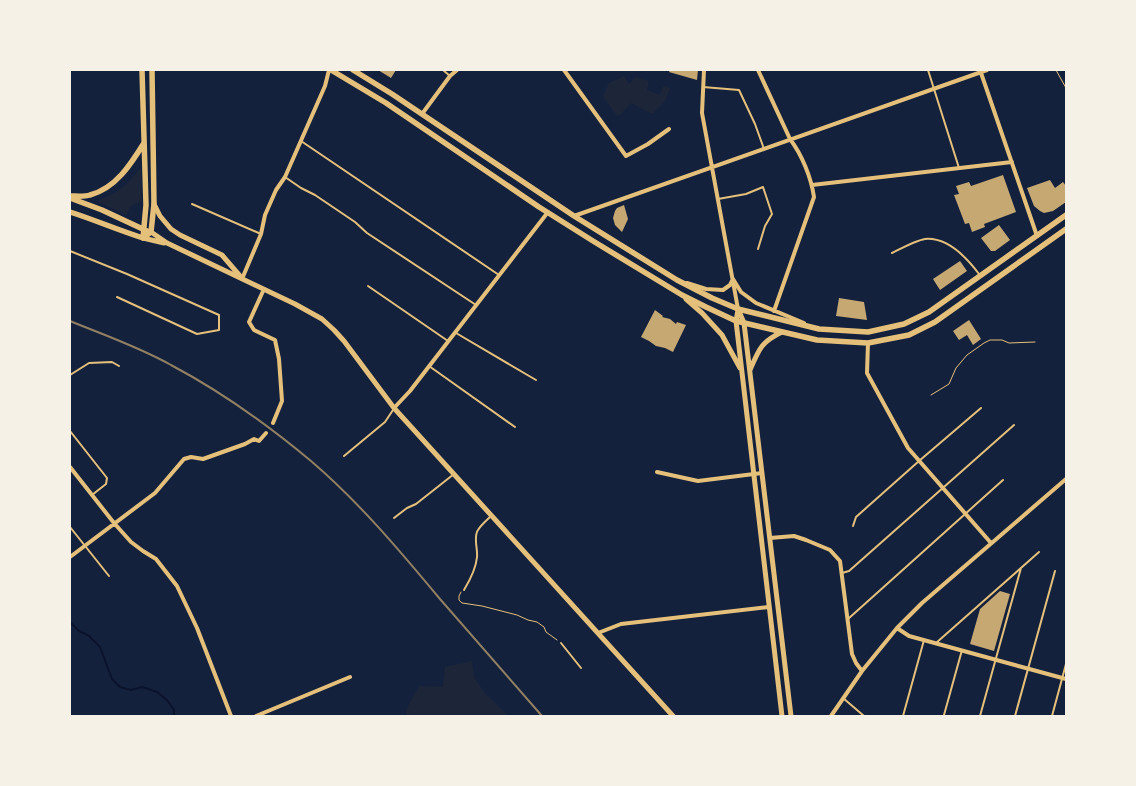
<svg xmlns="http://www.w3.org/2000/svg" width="1136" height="786" font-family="'Roboto Condensed',sans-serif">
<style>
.green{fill:#1d2539}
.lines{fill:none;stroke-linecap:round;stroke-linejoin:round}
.stream{stroke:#0b132b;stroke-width:2}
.building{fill:#c6a872}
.path{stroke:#e5c07b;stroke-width:1}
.service{stroke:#e5c07b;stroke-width:2}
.minor{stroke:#e5c07b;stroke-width:4}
.secondary{stroke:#e5c07b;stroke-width:5}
.trunk{stroke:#e5c07b;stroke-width:5.5}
.rail{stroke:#918062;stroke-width:2}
</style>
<rect width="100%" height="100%" fill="#14213d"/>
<path class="green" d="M624 76 629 84 635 77 649 81 647 90 660 95 663 86 670 88 665 101 652 114 631 103 621 114 617 116 603 96 609 83Z
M139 169H141L142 202C132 203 130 207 126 215L99 202V200C116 194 129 184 139 169Z
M472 661 474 677 484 692 508 716H406L407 708 419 686 443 687 445 667Z"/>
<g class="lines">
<path class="stream" d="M70 622 79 631 88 635 100 647 112 679 120 687 131 690 142 687 157 692 167 700 174 710V716"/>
</g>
<path class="building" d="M378 70H396L391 78Z
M670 70H698L697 80 669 72Z
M1003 175 1016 212 984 224 985 227 972 232 969 223 965 224 954 195 959 194 956 186 969 182 971 186Z
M1050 180 1055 188 1063 182 1066 186V202L1053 211 1044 213 1040 211 1034 206 1027 188Z
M624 205 628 219 622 232 615 225 613 218 615 211 617 208Z
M999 225 1010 240 995 251H991L981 238Z
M960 261 967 271 940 290 933 279Z
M839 298 864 302 867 320 836 316Z
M655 310 663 316 662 317 670 319 676 324 677 322 686 325 673 352 665 348 656 346 649 341 641 337Z
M969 320 981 339 973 345 967 335 959 340 953 331Z
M1000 591 1010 594 994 651 970 644 980 609Z"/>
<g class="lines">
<path class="path" d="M1056 70 1066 88
M931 395 949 384 956 368 967 355 984 343 990 340H1002L1009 343 1035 342
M461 592 459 596V600L462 603 482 606 517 615 528 620 537 622 544 627 546 632 557 640"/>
<path class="service" d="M443 70 450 76
M928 70 959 168
M703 87 739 90 755 124 764 149
M301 141 499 275
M285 177 301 188 315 195 355 222 367 233 476 305
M718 199 746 194 763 187 772 214 765 226 758 249
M192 204 261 234
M70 251 127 274 219 315V330L197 334 117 297
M892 253C900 249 917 240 925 239 947 237 967 258 979 274
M368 286 448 341
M456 333 536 380
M429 366 515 427
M70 375 89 363 112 362 119 366
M70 431 107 478 106 484 92 495
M344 456 385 422 393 410
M394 518 407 508 416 504 454 474
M853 526 856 517 919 461 981 408
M70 527 109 576
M842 573 849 571 1014 425
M464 590C470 580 476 569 477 557 478 549 473 537 478 530 481 525 487 520 491 516
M848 619 1003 480
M561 643 581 668
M936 643 1039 552
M843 698 864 716
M944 715 962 650
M903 716 924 640
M980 716 1021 568
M1015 716 1055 571
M1052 716 1066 664"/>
<path class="minor" d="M564 70 626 156 648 144 669 129
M704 70 702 113 738 309
M758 70 790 139C802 155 811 177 814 197L774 311
M980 70 1037 236
M422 114 450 76 457 70
M812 185 1012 162
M574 216 987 70
M242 279 261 234 265 215 276 190 285 177 325 86 329 70
M687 283 706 289 723 290 730 285 733 279 741 292 756 303 804 323
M264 289 249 322 254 330 275 340 279 359 282 401 273 423
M868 343 867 373 908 448 991 543
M394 408 410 391 548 212
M70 467 114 523 131 542 143 551 156 559 177 586 197 628 231 716
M657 472 698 481 762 473
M770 538 794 536 806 540 830 550 840 561 852 654 856 663 862 671
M70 557 155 493 184 459 191 457 203 459 245 444 254 439 259 441 266 433
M897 628 909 636 1066 679
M598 633 621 624 769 607
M256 716 350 677
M831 716 862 671 897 628 922 603 1066 479"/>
<path class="secondary" d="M154 204 160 216 171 229 180 235 222 255 240 276
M151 232 167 243 295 304 322 319 334 330 344 341 394 408 673 716
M143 238 164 243
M686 299 702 313 722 335 740 368
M738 309 744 323 791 716
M738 310 736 321 782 716
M750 370C759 349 761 342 782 332"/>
<path class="trunk" d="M142 70 146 205 143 238
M331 70 386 103 539 207 593 241 682 295 706 307 736 321 817 340 868 343 909 335 935 322 1066 229
M353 70 392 94 574 216 677 280 712 298 738 309 819 329 868 332 904 324 929 312 1066 215
M70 196C76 196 84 197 90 195 116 188 131 164 144 143
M70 198 102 210 147 231
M70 212C95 220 118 230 143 238
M143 238 151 232 154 204 152 70"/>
<path class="rail" d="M70 321C104 335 139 347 171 365 220 391 268 425 311 461 359 502 400 551 440 599 474 638 508 677 542 716"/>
</g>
<rect width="1136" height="786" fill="none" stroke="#f6f1e7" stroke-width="142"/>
</svg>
